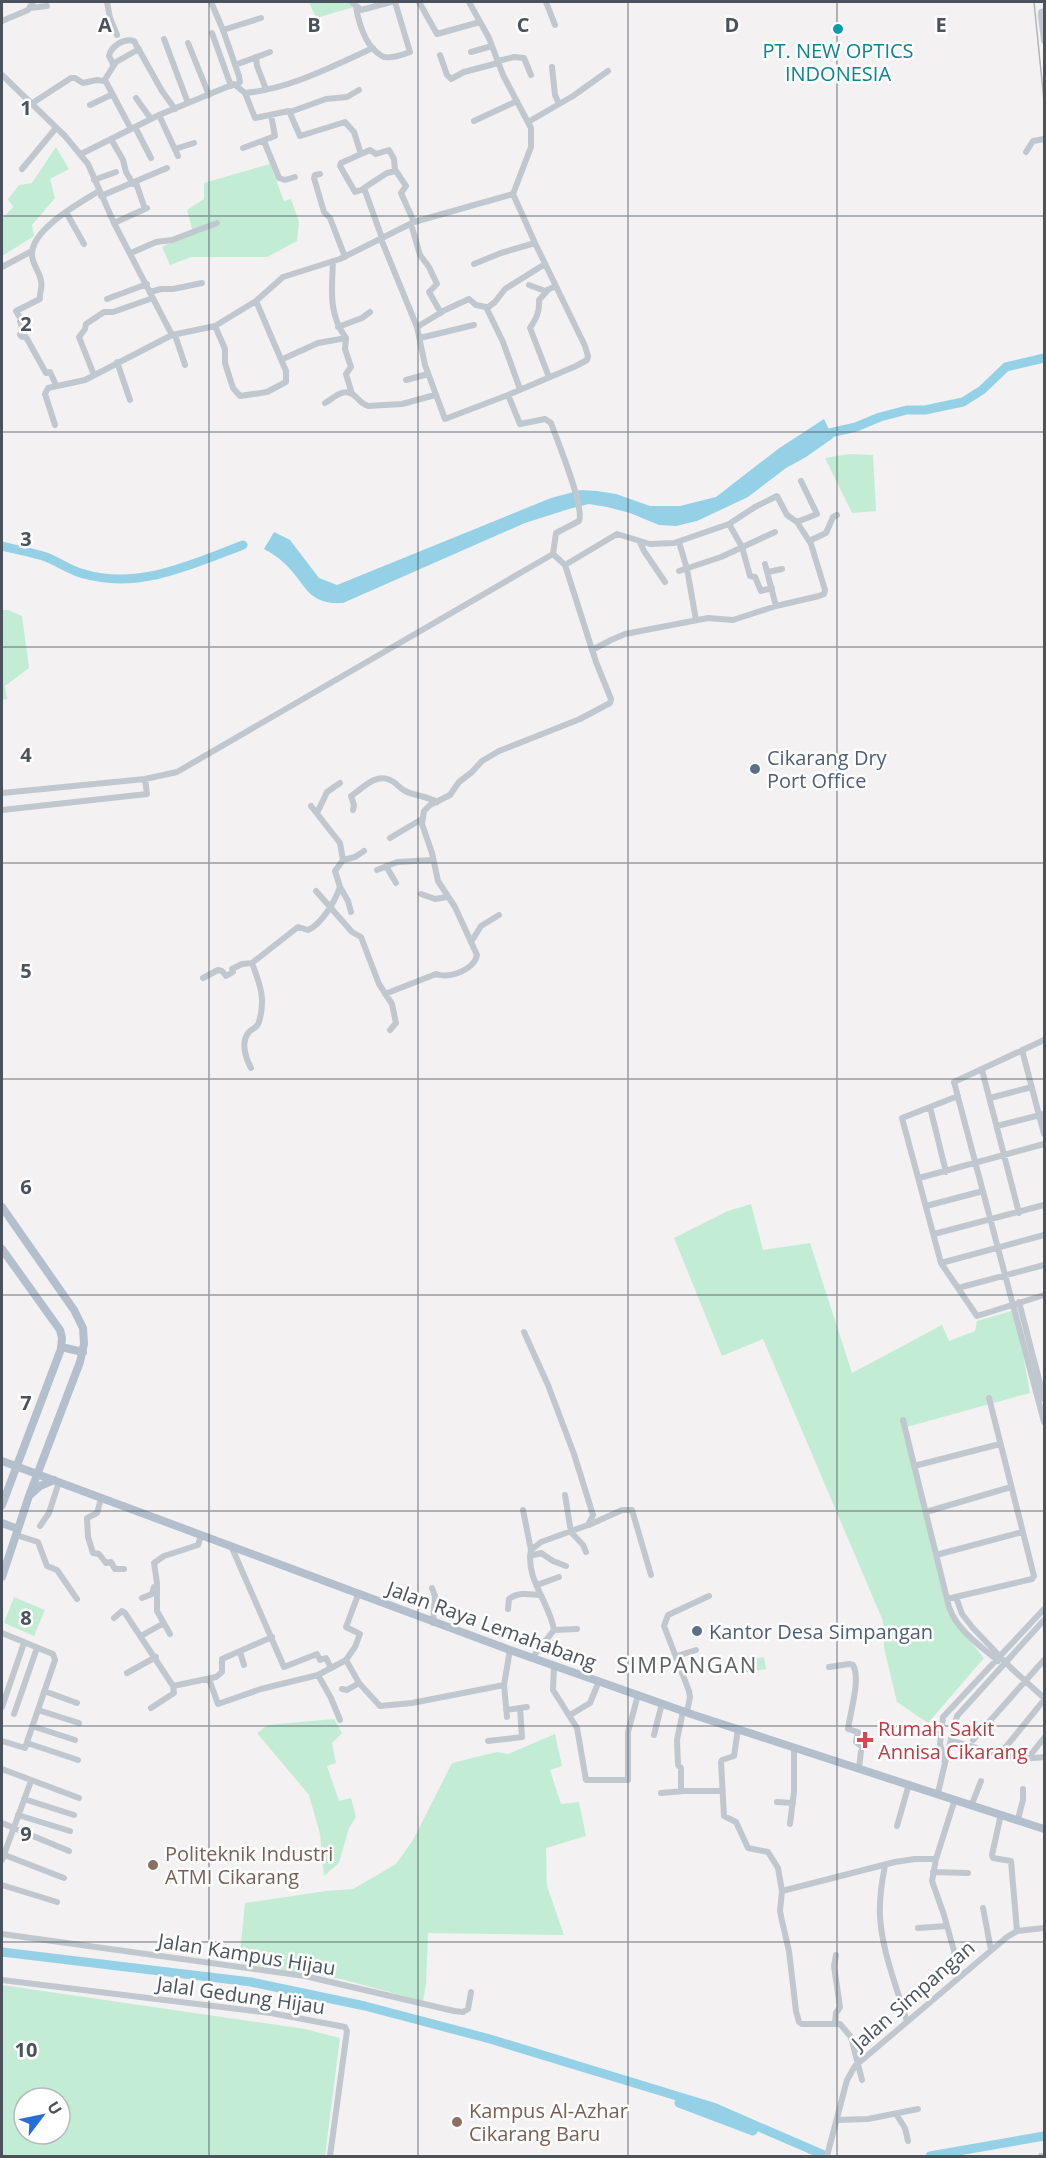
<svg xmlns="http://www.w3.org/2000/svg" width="1046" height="2158" font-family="'Open Sans',sans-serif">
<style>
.green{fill:#c3ecd5;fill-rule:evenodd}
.water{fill:#94d1e6}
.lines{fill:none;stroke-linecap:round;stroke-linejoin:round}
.river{stroke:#94d1e6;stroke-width:9}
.minor{stroke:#c0c7ce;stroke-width:6}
.major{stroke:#b3bfcd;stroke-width:8}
.rail{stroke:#b3b6ba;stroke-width:1.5}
.grid{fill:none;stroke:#4a535d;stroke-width:1.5;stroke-opacity:0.55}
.culture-dot{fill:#0f9aa8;stroke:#fff;stroke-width:2}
.service-dot{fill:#5c6f8a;stroke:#fff;stroke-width:2}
.health-dot{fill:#e0444e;stroke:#fff;stroke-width:2}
.education-dot{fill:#8d6e63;stroke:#fff;stroke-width:2}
.labels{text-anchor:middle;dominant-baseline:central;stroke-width:5;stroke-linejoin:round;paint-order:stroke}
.culture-label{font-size:20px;fill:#0d838f;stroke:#fff}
.service-label{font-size:20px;fill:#4e5e75;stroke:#fff;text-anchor:start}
.street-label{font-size:20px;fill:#4a535d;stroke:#fff}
.health-label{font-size:20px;fill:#be3a42;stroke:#fff;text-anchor:start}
.education-label{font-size:20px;fill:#785e54;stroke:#fff;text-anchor:start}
.quarter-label{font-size:22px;letter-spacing:1.5px;fill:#5e6165;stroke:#fff}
.grid-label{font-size:20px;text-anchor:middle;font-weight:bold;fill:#4a535d;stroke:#fff;stroke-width:5;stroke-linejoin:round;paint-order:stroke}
</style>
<rect width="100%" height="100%" fill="#f3f1f1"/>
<path class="green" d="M309 2H352L354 7 316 18Z
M56 147 69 169 50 179 55 198 32 225 34 236 2 256V219L13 207 8 199 19 185 32 183Z
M270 164 284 201 291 199 299 222 297 241 267 257H191L170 265 162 247 193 232 187 210 204 199V183Z
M849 454 873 455 876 511 852 513 825 458Z
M2 610H8L22 616 29 668 5 686 7 699 2 700Z
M751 1204 763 1250 810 1243 852 1373 942 1325 949 1341 975 1331 977 1321 1015 1310 1030 1393 903 1428 948 1614 984 1658 928 1723 897 1702 884 1648 883 1621 763 1339 722 1356 674 1238 728 1211Z
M14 1597 45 1610 34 1636 4 1623Z
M764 1657 766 1669 744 1673 742 1661Z
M334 1719 342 1733 332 1743 336 1763 327 1766 339 1801 351 1798 356 1817 349 1828 339 1863 324 1876 320 1834 309 1795 257 1733 268 1725Z
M555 1734 562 1766 550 1770 561 1804 579 1802 586 1836 546 1848 547 1886 564 1935 428 1933 426 1984 423 2001 341 1979 239 1963 245 1903 326 1891 353 1889 396 1864 413 1840 452 1763 497 1752 508 1754Z
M2 1985 305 2029 340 2038 325 2156H2ZM24 2098H60V2134H24Z"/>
<path class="water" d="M824 419 833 438 806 457 786 468 748 497 697 521 676 526 659 525 630 513 607 507 589 504 569 509 525 523 343 603C306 605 306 583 284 563 278 557 271 553 264 549L274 532 290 540 319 578 337 585 551 498 581 490 597 491 616 494 650 506H680L716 497 778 449Z"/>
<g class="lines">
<path class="river" d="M821 435 856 427 880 417 907 410H925L963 402 982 390 1006 367 1044 358
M2 546C16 550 32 552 46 557 59 562 71 571 84 574 139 590 193 564 243 545
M2 1952 251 1982 365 2006 490 2039 713 2107 826 2156
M679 2103 753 2131
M930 2156 1044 2136"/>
<path class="minor" d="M107 2 110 18 117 35
M211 2 223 30 261 18
M352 2 361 10 391 2
M419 2 437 34 480 22
M469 2 489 38 503 75 531 128V147L513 194 535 243 585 346 588 356 587 360 576 366 508 395
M546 2 555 25
M356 7C359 24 366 47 382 56 388 60 405 54 410 52L395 2
M30 8 47 6
M1044 11 1041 12V16L1044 41
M2 21 28 10 33 2
M223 30 239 76 240 82 237 85
M212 33 231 86
M164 39 188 103
M188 43 209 95
M471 52 492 46
M440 55 447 75 451 79 464 72 498 63
M256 57 257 66 266 89
M498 61 514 57 524 58 531 75
M113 64 109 56C111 46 124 38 134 41L162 91 175 109
M235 65 270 52
M552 67 555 95 559 104
M2 75 65 136 88 164 114 223 172 335 215 326 256 301 283 277 340 259 414 222 513 194
M105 80 131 129
M245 93 255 118 289 111 300 136 345 122 354 132 361 154
M136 98 151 119
M31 104 71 78H75L83 83 97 80 104 81 116 62 139 49
M90 105 111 95
M290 112 326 99 347 97 359 90
M159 115 178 156
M474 121 517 101
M528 122 573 96 608 71
M135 127 151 158
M111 139 123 160 126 172 133 184
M264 141 279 178 285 180 295 177
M243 148 275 136 271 115
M175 149 194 143
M1026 152 1033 141 1044 139
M81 154 159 115 234 84 245 93C290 89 333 66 373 48
M22 169 56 128
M320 174 315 175 314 178 324 212 330 218 345 257
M94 180 116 172
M136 183 145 209
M364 189 355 192 340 166 341 163 370 150 376 154 389 150 394 159 395 170
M101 196 167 168
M66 212 84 244
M114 223 147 208
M411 224 420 255 429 267 437 284 429 292 441 313
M382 238 364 188 387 173 396 171 406 186 401 193 414 222
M381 239 417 327 425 365 445 419 508 395 520 424 545 419 551 423C557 440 585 507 579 521L556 533 553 554 565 565 596 662 611 699 610 703 580 719 499 751 482 761 472 772 459 782 450 795 430 805 424 811 422 824 432 853 438 881 455 907 477 955C474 970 449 979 436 974L385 994
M131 253 156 242 172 240 217 223
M333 261C332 289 328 314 346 338L345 349 351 367 346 374 352 394
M474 264 501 253 535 243
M2 267 32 251
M529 285 545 291 556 286
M548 290 539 300C540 311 536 319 530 328L549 377
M150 292 161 289H173L202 283
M107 299 147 284
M487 308 495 302 505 289 545 264
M215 326 225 349V363L233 388 240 396 267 392 286 382V371L256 301
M338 327 362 318 370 312
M417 327 445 310 469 299 476 305 486 307 503 342 520 389
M175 335 185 365
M420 338 474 325
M285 358 318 343 346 338
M117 362 130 400
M94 375 79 337 85 329 86 324 104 312H113L153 298
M406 380 428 374
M56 385 50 372 46 373 26 337H22L20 335 22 328 20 321H22L16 311 40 299C39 291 43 288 41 281 40 272 32 264 32 255 31 229 80 203 99 191
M325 403C335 397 345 386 356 397 360 401 362 404 368 406L402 404 435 395
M55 425 45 394 48 388 85 380 172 335
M797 522 817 514 801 481
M729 524 742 547 750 576 755 577 761 591 772 588
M809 541 826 533 833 517 837 515
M640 542 644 551 665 582
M679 542 687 569 696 620
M765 564 776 606
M565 565 617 534 650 544 674 543 729 524 755 507 777 496 787 515 797 522 811 544 825 590 824 594 819 596 776 606 733 620 708 618 625 634 611 640 592 650
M679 571 721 557 775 532
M768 572 782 569
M2 793 145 779 177 772 553 554
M2 810 147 794 145 779
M353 810 354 805 351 796C362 789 375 773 390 780 396 782 399 788 405 791 415 796 427 796 437 802
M317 813 327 792 340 783
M390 838 422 819
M343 860 355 857 364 851
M386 866 396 883
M377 870 397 862 433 860
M340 887 348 901 351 912
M316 891 352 932 361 937 379 984 392 1004 396 1023 390 1030
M421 894 435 899 447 897
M471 942 481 926 499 915
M203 978 218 970 222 971 226 976 233 972 232 969 242 964 252 963
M1044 1040 954 1082 1044 1422
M1022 1050 1044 1134
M251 1068C246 1059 240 1042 249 1032 253 1028 257 1028 259 1022 266 998 260 985 252 963L298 927 308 930C322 924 335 901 340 887L335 871 343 860 340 843 311 806
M982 1070 1019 1213
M958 1096 902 1118 941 1263 977 1316 1044 1295
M990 1098 1032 1087
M930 1107 946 1172
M997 1126 1044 1114
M919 1178 1044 1144
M926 1206 983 1191
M934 1234 1044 1205
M941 1263 1044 1235
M958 1288 1044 1265
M1019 1302 1044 1399
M524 1332 548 1385 574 1454 593 1515 588 1525 541 1542 531 1550C525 1579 550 1603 554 1630L532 1658
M903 1420 947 1599 1032 1579 1034 1576 989 1398
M914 1466 1000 1444
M565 1495 571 1532 583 1545 586 1552
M101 1499 97 1513 87 1518 88 1537 93 1553 99 1554 106 1563 111 1562 115 1569H124
M523 1510 531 1550
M926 1512 1011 1487
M589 1525 622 1510H632L651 1575
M40 1526 49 1513 59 1482
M16 1535 38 1542 47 1566 57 1570 77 1599
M232 1548 284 1667 317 1654 320 1660 326 1658 331 1668
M936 1555 1022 1532
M530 1556 541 1553 553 1561 566 1566
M537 1585 559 1577
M432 1588 435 1596 433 1623
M956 1597 962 1614 973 1628 1011 1668 1044 1698
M142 1598 152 1594 154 1587
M947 1599C951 1626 978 1644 998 1661
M508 1609 509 1599C518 1592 529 1594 540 1595
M1044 1609 943 1717 940 1744 945 1763 957 1716 1044 1620
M114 1618 122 1611 125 1613 173 1686 174 1693 151 1708
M554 1630 577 1629
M2 1633 53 1654 55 1660 25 1748 2 1741
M170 1634 157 1611V1583L154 1563 164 1556 198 1545 201 1536
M141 1636 164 1623
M240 1652 244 1665
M677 1656 696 1650
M346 1660 355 1647 360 1634 346 1627 358 1595
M554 1666 553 1690 577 1728 586 1780H628V1732L638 1695
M829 1667 849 1664 853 1665C861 1680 850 1712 848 1729L858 1732 856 1742 860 1745
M127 1673 156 1657
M318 1675 331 1698 340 1720
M209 1679 218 1704 261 1689 318 1675 346 1660 359 1683 380 1706 412 1703 504 1685
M173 1686 216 1677 222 1672V1659L272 1637
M342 1689 347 1690 359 1683
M44 1691 77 1703
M2 1707 24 1643
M38 1710 79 1723
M506 1710 527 1707
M687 1712 690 1697 689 1691 664 1626 668 1615 709 1596
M14 1714 37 1648
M570 1715 590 1703 599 1681
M507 1717 504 1685 510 1650
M32 1726 75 1740
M738 1729 734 1756 722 1760 721 1762 724 1816 736 1822 748 1848 768 1852 778 1868 782 1891 780 1911 782 1921 789 1951 796 2011 799 2022 802 2024H840L851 2037 862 2080
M654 1735 662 1703
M973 1740 1044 1660
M488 1741 522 1737 520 1708
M952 1741C983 1749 1013 1762 1044 1757
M27 1743 78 1760
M1005 1748 1044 1700
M1032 1753 1044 1738
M859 1768 861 1751
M2 1769 79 1798
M681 1791V1768L678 1765 677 1740 683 1711
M661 1793 684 1791H721
M938 1793 945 1763
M24 1799 74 1815
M955 1799 936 1859 932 1881 944 1915 961 1976
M777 1802 793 1803
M972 1804 981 1781
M1001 1814 992 1855 993 1858 1011 1861 1017 1931
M18 1815 70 1831
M1018 1819 1023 1800V1789
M2 1823 69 1851
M790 1824 794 1792V1747
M897 1826 909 1784
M2 1854 64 1878
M2 1860 31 1781
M885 1866C881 1885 878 1906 881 1927 885 1959 898 1991 907 2022
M933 1872 968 1873
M2 1885 57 1902
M782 1891 895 1862 915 1859H936
M983 1908 991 1950
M918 1928 947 1926
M2 1934 305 1976 454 2011 463 2012 468 2009 471 1992
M2 1980 271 2013 345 2027 347 2031 330 2156
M835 2024 836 2013 840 2007 834 1966 836 1955
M896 2114 905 2128 908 2141
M837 2120 868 2119 918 2109
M827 2156 847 2080 855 2066 1007 1937 1017 1931 1044 1928
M1041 2156H1044"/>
<path class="major" d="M2 1207 74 1310 83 1328 84 1344 80 1362 29 1496 2 1577
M2 1249 60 1330 62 1338 61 1349 2 1505
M61 1347 83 1352
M2 1461 510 1650 694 1715 1044 1829
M30 1495 40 1486 54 1480
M2 1523 18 1529"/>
<path class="rail" d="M1034 2 1044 101"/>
</g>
<path class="grid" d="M209 2V2156M418 2V2156M628 2V2156M837 2V2156M2 216H1044M2 432H1044M2 647H1044M2 863H1044M2 1079H1044M2 1295H1044M2 1511H1044M2 1726H1044M2 1942H1044"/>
<circle class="culture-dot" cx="838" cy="29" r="6"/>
<g class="service-dot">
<circle cx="755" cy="769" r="6"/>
<circle cx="697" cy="1631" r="6"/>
</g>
<path class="health-dot" d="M862 1731h6v6h6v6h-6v6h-6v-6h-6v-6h6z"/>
<g class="education-dot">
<circle cx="153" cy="1865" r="6"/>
<circle cx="457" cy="2122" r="6"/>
</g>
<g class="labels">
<g class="culture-label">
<text x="838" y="50">PT. NEW OPTICS<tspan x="838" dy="23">INDONESIA</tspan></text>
</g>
<g class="service-label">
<text x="767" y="757">Cikarang Dry<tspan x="767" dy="23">Port Office</tspan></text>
<text x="709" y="1631">Kantor Desa Simpangan</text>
</g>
<g class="street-label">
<text transform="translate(492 1625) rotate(20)">Jalan Raya Lemahabang</text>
<text transform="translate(247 1954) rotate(9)">Jalan Kampus Hijau</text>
<text transform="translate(241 1995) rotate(8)">Jalal Gedung Hijau</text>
<text transform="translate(913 1995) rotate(-41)">Jalan Simpangan</text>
</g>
<g class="health-label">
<text x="878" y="1728">Rumah Sakit<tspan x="878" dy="23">Annisa Cikarang</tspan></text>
</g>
<g class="education-label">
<text x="165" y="1853">Politeknik Industri<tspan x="165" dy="23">ATMI Cikarang</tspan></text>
<text x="469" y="2110">Kampus Al-Azhar<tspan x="469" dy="23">Cikarang Baru</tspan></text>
</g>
<g class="quarter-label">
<text x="687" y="1664">SIMPANGAN</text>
</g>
</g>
<g class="grid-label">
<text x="105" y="32">A</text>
<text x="314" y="32">B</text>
<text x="523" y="32">C</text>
<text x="732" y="32">D</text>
<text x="941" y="32">E</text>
<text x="26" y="115">1</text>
<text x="26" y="331">2</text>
<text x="26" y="546">3</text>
<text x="26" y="762">4</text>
<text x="26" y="978">5</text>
<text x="26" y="1194">6</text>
<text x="26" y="1410">7</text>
<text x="26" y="1625">8</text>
<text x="26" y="1841">9</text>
<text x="26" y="2057">10</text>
</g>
<rect width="1046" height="2158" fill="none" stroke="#4a535d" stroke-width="6"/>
<g transform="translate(42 2116) rotate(58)"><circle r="28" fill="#ffffff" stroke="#b7babe" stroke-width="1.5"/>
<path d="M0-4.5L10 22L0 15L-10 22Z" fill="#286dd6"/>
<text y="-9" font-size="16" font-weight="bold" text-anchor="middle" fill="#4a535d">U</text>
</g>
</svg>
